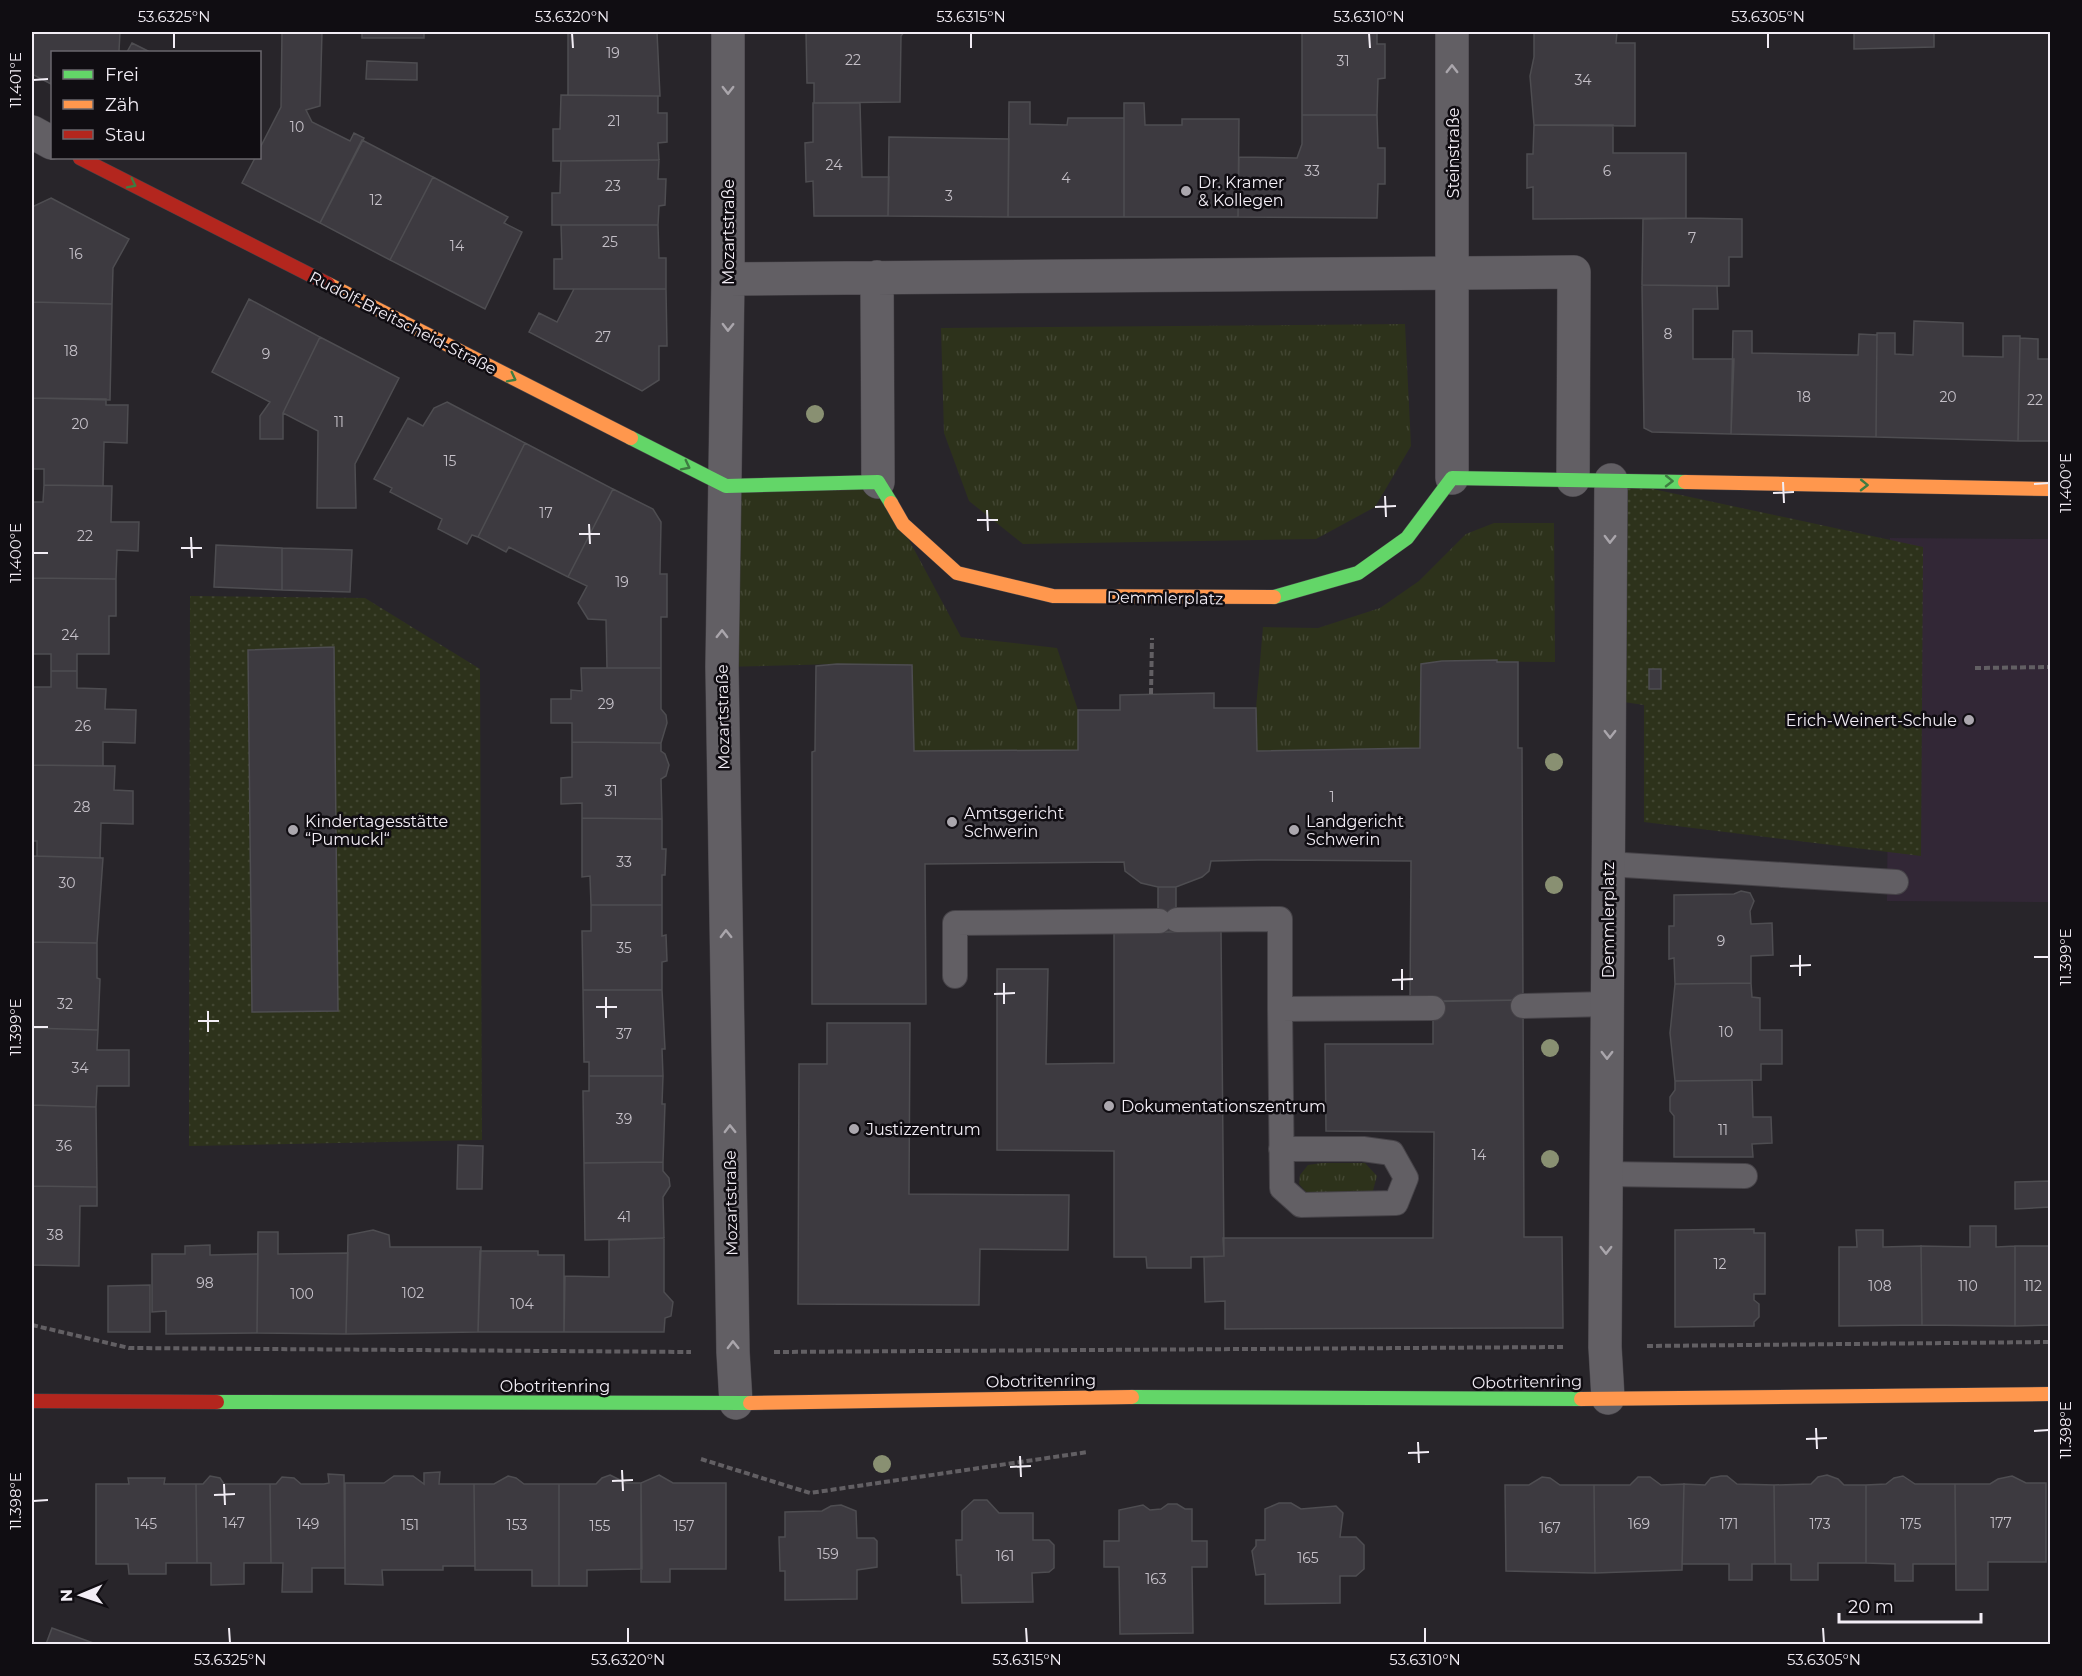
<svg xmlns="http://www.w3.org/2000/svg" width="2082" height="1676" font-family="Montserrat,sans-serif">
<style>
.built{fill:#322736}
.grass{fill:url(#grass-tufts)}
.park{fill:url(#park-dots)}
.building{fill:#3d3a40;stroke:#4e4d51;stroke-width:1.5}
.lines{fill:none;stroke-linecap:round;stroke-linejoin:round}
.lane-casing{stroke:#464348;stroke-width:26}
.street-casing{stroke:#464348;stroke-width:34}
.fast-casing{stroke:#464348;stroke-width:15}
.slow-casing{stroke:#464348;stroke-width:15}
.jam-casing{stroke:#464348;stroke-width:15}
.path{stroke:#625f63;stroke-width:4;stroke-dasharray:6 3;stroke-linecap:butt}
.lane{stroke:#625f64;stroke-width:24}
.street{stroke:#625f64;stroke-width:33}
.fast{stroke:#63d668;stroke-width:14}
.slow{stroke:#ff974d;stroke-width:14}
.jam{stroke:#b3261e;stroke-width:14}
.tree{fill:#899072}
.oneway{stroke:#aaa6ac}
.oneway2{stroke:#3e7c41}
.ticks{fill:none;stroke:#f2edf5;stroke-width:2}
.poi-dot{fill:#aba7ae;stroke:#100d12;stroke-width:2}
.labels{text-anchor:middle;dominant-baseline:central;stroke-width:5;stroke-linejoin:round;paint-order:stroke}
.number-label{font-size:14px;fill:#c5c0c8}
.street-label{font-size:16px;fill:#f2edf5;stroke:#100d12}
.poi-label{font-size:16px;fill:#f2edf5;stroke:#100d12;text-anchor:start}
.neatline{fill:none;stroke:#f2edf5;stroke-width:2}
.ticks-label{font-size:15px;text-anchor:middle;fill:#f2edf5}
</style>
<defs>
<pattern id="grass-tufts" width="24" height="20" patternUnits="userSpaceOnUse" patternTransform="scale(1.5)"><rect width="24" height="20" fill="#2d321b"/><path d="M3 7l-1-3M5 7V3M7 7l1-3M15 17l-1-3M17 17v-4M19 17l1-3" fill="none" stroke="#424632"/></pattern>
<pattern id="park-dots" width="8" height="8" patternUnits="userSpaceOnUse" patternTransform="scale(1.5)"><rect width="8" height="8" fill="#2d321b"/><path d="M2 2h.1M6 6h.1" fill="none" stroke="#424632" stroke-width="1.8" stroke-linecap="round"/></pattern>
</defs>
<rect width="100%" height="100%" fill="#28252a"/>
<path class="built" d="M1890 538 2050 539V902L1887 901Z"/>
<path class="grass" d="M1405 324 1411 446 1375 507 1316 539 1023 544 969 501 944 433 941 328Z
M878 482 961 637 1057 648 1078 710V750L914 751 912 665 837 664 722 667 726 486Z
M1494 523H1554L1555 662 1442 661 1422 664 1420 748 1257 751 1256 708 1263 627 1318 628 1380 608 1419 581 1466 534Z
M1322 1163H1365L1377 1176 1372 1194H1308L1299 1184 1300 1175 1308 1165Z"/>
<path class="park" d="M1611 480 1923 547 1921 856 1644 822V705L1610 700Z
M190 596 365 598 480 669 482 1140 189 1146Z"/>
<path class="building" d="M32 32H120L119 51 121 52H52L51 84 32 74Z
M282 32H322L320 106 306 110 312 122 350 141 354 133 364 138 320 223 242 183 255 158H260V148L281 107Z
M362 32H424V38H362Z
M568 32H657L660 96 568 95Z
M806 32H904L901 36 900 102 814 103V83H807Z
M1302 32H1377V44H1385V78L1378 79 1377 115H1302Z
M1534 32H1617L1616 43H1635V126L1534 125 1530 76 1534 57Z
M1854 32H1934V47L1854 49Z
M132 43 150 52H127Z
M367 61 417 63V80L366 79Z
M561 95 658 96V113H667V142L658 143 659 160 553 161V129H560Z
M1009 102H1030V124L1067 125 1068 118H1124V217H1008Z
M813 103H860L862 177H889L888 216H814L813 181 806 182 805 143 813 142Z
M1124 103H1144L1145 125H1182V119H1239L1238 217H1124Z
M1302 115H1377L1378 148H1385V184H1378L1377 218 1238 217 1239 157 1297 158 1302 144Z
M1534 125H1613V153H1686V218L1533 219V187L1527 188V154H1533Z
M889 137 1009 139 1008 217 888 216Z
M362 140 433 177 390 260 320 223Z
M659 160 658 179H666L665 205 659 206 658 225H552V193H560L561 161Z
M433 177 508 217 504 223 522 232 485 309 390 260Z
M51 198 129 239 113 268 112 304 32 302V207Z
M1686 218 1742 219V257H1729V286L1642 285 1643 219Z
M561 225H658L659 258H666V289H554V259H562Z
M1642 285 1717 286 1718 309H1693V359H1734L1731 434 1652 432 1644 428Z
M574 289H666L667 346H659V380L642 391 529 332 539 313 557 322Z
M249 299 320 337 283 413V439H260V416L270 402 212 372Z
M32 302 112 304 110 400 32 398Z
M1914 321 1963 323V356L2003 357V336H2020L2018 441 1876 437 1877 333H1895V354L1913 355Z
M1733 331H1752V353L1858 355 1859 334 1877 335 1876 437 1731 434Z
M320 337 399 378 355 464 356 508H317L318 431 283 413Z
M2020 338 2038 339V359H2050V441H2018Z
M32 398 106 399V405H128L127 443 104 442 103 486 44 485V469H32Z
M447 402 525 443 478 537 472 535 467 544 438 529 442 519 390 492 392 488 374 479 408 418 423 426 434 408Z
M525 443 613 489 568 577 509 547 506 552 478 537Z
M44 485 112 486 111 522H139L138 551 117 550 116 579 32 578V502H43Z
M613 489 653 509 661 522 660 574H667V617H661V668H607L606 620 588 619 578 603 587 586 568 577Z
M216 545 282 548V590L214 587Z
M282 548 352 550 350 592 282 590Z
M32 578 116 579V616H109V654H77V671H51V654H32Z
M334 647 338 1011 252 1012 248 650Z
M1497 660V662H1518V748H1522L1523 1000 1410 1002 1411 861 1258 860 1211 861 1209 871 1202 877 1176 887H1158L1141 883 1125 871 1124 862 925 864 926 1004H812V752L815 751 816 666 837 664 912 665 914 751 1078 750V710H1120V695L1214 693V708H1256L1257 751 1420 748 1421 664 1442 661Z
M581 668H661V709L666 715 667 723 661 743 572 742V723H551V699H571V690L582 691Z
M1649 669H1661V689H1649Z
M51 671H77V688L106 689 105 709 136 710 135 743 103 742V766L32 765V687H51Z
M572 742 661 743V751L665 754 669 765 666 776 661 779 662 819 582 818V803L561 804V778L572 777Z
M32 765 115 766 114 790 133 791V824L101 823 100 858 37 856V841H32Z
M582 818 662 819V849H666L665 875H662V905H591L590 876 582 877Z
M32 856 103 858 97 943 32 942Z
M1158 887H1176V932H1158Z
M1741 891 1750 893 1754 901 1750 911 1751 924 1772 923 1773 955 1751 956V983L1675 984 1674 958 1669 959V926H1674V895L1734 894Z
M591 905H662V936L666 935 667 961 662 962V990H583L582 931H591Z
M1221 931 1224 1256 1191 1257V1268H1147L1146 1257H1114V1151L997 1150V969H1048L1046 1064 1114 1063V933Z
M32 942 97 943V978L100 979 98 1030 32 1028Z
M1751 983 1752 997 1760 998V1030H1782V1064H1761V1080L1675 1081 1670 1033 1675 984Z
M583 990H662L665 1049H662L663 1076H589V1062H584Z
M1523 1000 1524 1237H1562L1563 1328 1225 1329V1301L1205 1302 1204 1257 1224 1256 1223 1238H1433L1434 1132 1326 1131 1325 1044H1433V1001Z
M827 1023H910L909 1194 1069 1195 1068 1250 980 1249 979 1305 798 1304 799 1064H827Z
M32 1028 98 1030 97 1050H129V1086H97L96 1107 32 1105Z
M589 1076H663L662 1104H665L663 1162 584 1163 583 1091H589Z
M1752 1080 1753 1117H1771L1772 1143 1752 1144 1753 1157H1674V1116L1670 1111V1097L1675 1090V1081Z
M32 1105 96 1107 97 1187 32 1186Z
M458 1145 483 1146 482 1189H457Z
M663 1162V1171L669 1178 670 1186 663 1197 664 1238 585 1240 584 1163Z
M2050 1181V1207L2015 1209V1182Z
M32 1186 97 1187V1206H80L79 1266 32 1265Z
M1970 1226H1996V1247L2015 1246V1326L1922 1325 1921 1246 1970 1247Z
M1754 1229V1233H1765V1294H1754V1300L1759 1304V1317L1754 1322V1326L1675 1327V1230Z
M373 1230 389 1235 390 1247H481L478 1332 346 1334 348 1235Z
M1856 1230H1883V1247L1921 1246 1922 1325 1839 1326V1247H1857Z
M258 1232H278V1254L348 1253 346 1334 257 1333Z
M664 1238V1292L673 1302 671 1316 665 1318 664 1332H564L565 1276 609 1277V1240Z
M210 1245V1255L258 1254 257 1333 166 1334V1311L152 1312V1254H185V1246Z
M2015 1246H2050V1325L2015 1326Z
M480 1251H538V1255H564V1332H478Z
M150 1285V1332H108V1286Z
M440 1472 439 1484H474L475 1566H443V1570H382L383 1585 345 1584V1483H384L394 1476H413L424 1484V1473Z
M328 1474 344 1475 345 1568H312V1592H282L283 1563H271L270 1484H276L282 1477 294 1478 301 1484H324L329 1483Z
M610 1475 626 1483H641L642 1569 587 1570V1586H559V1484H596L602 1478Z
M659 1475 673 1483H726V1569H670V1582H641V1483Z
M1827 1475 1838 1479 1844 1485H1866V1563H1818V1580H1791V1564H1775L1774 1485 1811 1484 1818 1477Z
M210 1476 220 1478 224 1484H270L271 1563H244V1584L211 1585V1563H197L196 1484H203Z
M508 1476 516 1478 524 1484H559V1586H532V1570H475L474 1484H494Z
M1721 1476H1727L1737 1484 1774 1485 1775 1564H1752V1580H1729V1564H1682L1684 1484 1705 1485 1711 1478Z
M1903 1476 1915 1484H1955L1956 1564H1913V1581H1895V1564L1866 1563V1485L1886 1484 1894 1478Z
M2012 1476 2026 1483H2046V1562H1988V1590H1956L1955 1484H1990L1998 1479Z
M1542 1477 1550 1478 1560 1485H1594L1595 1573 1506 1571 1505 1485H1529Z
M1638 1477H1650L1661 1485 1684 1484 1682 1570 1595 1573 1594 1485H1630Z
M128 1478H165L164 1484H196L197 1563H166V1574H129L128 1564H96V1484H129Z
M974 1500H987L999 1513H1033V1540H1049L1054 1545V1568L1049 1572 1032 1573 1033 1602 962 1603 961 1575H957L956 1540H962V1511Z
M1279 1503H1291L1301 1509 1336 1506 1343 1513 1340 1537H1356L1364 1545V1569L1356 1576H1340V1603L1265 1604V1574L1256 1575 1252 1551 1256 1546V1540H1265V1509Z
M1168 1504H1177L1185 1509H1192V1541H1207V1567H1192L1193 1633 1120 1634 1119 1567H1104V1541H1119V1510L1143 1505 1150 1510 1161 1509Z
M841 1505 856 1511 857 1538H874L877 1541V1567L857 1570V1599L785 1600V1571H780L779 1537H785V1512L822 1511 831 1506Z
M52 1628 96 1644H46Z"/>
<g class="lines">
<g class="lane-casing">
<path id="lane" d="M1608 864 1896 882
M1177 920 1280 919V1009
M955 976V923L1159 921
M1523 1006 1608 1004
M1281 1149H1363L1392 1153 1406 1178 1396 1203 1301 1205 1282 1188 1280 1009 1433 1008
M1607 1174 1745 1176"/>
</g>
<g class="street-casing">
<path id="street" d="M728 32V279L722 667 733 1352 736 1403
M1452 32V478
M32 132 52 143
M877 277 878 482
M728 279 1574 272 1573 480
M1608 1398 1605 1347 1611 480"/>
</g>
<g class="fast-casing">
<path id="fast" d="M631 438 726 486 878 482 891 503
M1274 597 1358 573 1407 538 1452 478 1685 482
M1132 1397 1581 1399
M217 1402 750 1403"/>
</g>
<g class="slow-casing">
<path id="slow" d="M328 284 631 438
M1685 482 2050 489
M891 503 903 524 957 573 1053 596 1274 597
M1581 1399 2050 1394
M750 1403 1132 1397"/>
</g>
<g class="jam-casing">
<path id="jam" d="M80 158 328 284
M32 1401 217 1402"/>
</g>
<path class="path" d="M1975 668 2050 667
M1151 694 1152 638
M32 1325 129 1348 691 1352
M1647 1346 2050 1342
M774 1352 1564 1347
M701 1459 810 1493 1088 1452"/>
<use href="#lane" class="lane"/>
<use href="#street" class="street"/>
<use href="#fast" class="fast"/>
<use href="#slow" class="slow"/>
<use href="#jam" class="jam"/>
</g>
<g class="tree">
<circle cx="815" cy="414" r="9"/>
<circle cx="1554" cy="762" r="9"/>
<circle cx="1554" cy="885" r="9"/>
<circle cx="1550" cy="1048" r="9"/>
<circle cx="1550" cy="1159" r="9"/>
<circle cx="882" cy="1464" r="9"/>
</g>
<defs><path id="oneway-chevron" d="M-2-3.5L2.5 0L-2 3.5" fill="none" stroke-width="1.6" stroke-linecap="round" stroke-linejoin="round" transform="scale(1.5)"/></defs>
<g class="oneway">
<use href="#oneway-chevron" transform="translate(1452 69) rotate(-90)"/>
<use href="#oneway-chevron" transform="translate(728 90) rotate(90)"/>
<use href="#oneway-chevron" transform="translate(728 327) rotate(91)"/>
<use href="#oneway-chevron" transform="translate(1610 539) rotate(91)"/>
<use href="#oneway-chevron" transform="translate(722 634) rotate(-89)"/>
<use href="#oneway-chevron" transform="translate(1610 734) rotate(90)"/>
<use href="#oneway-chevron" transform="translate(726 934) rotate(-91)"/>
<use href="#oneway-chevron" transform="translate(1607 1055) rotate(90)"/>
<use href="#oneway-chevron" transform="translate(730 1129) rotate(-91)"/>
<use href="#oneway-chevron" transform="translate(1606 1250) rotate(90)"/>
<use href="#oneway-chevron" transform="translate(733 1345) rotate(-91)"/>
</g>
<g class="oneway2">
<use href="#oneway-chevron" transform="translate(132 184) rotate(27)"/>
<use href="#oneway-chevron" transform="translate(512 378) rotate(27)"/>
<use href="#oneway-chevron" transform="translate(686 466) rotate(27)"/>
<use href="#oneway-chevron" transform="translate(1669 481) rotate(1)"/>
<use href="#oneway-chevron" transform="translate(1864 485) rotate(1)"/>
</g>
<path class="ticks" d="M174 33V48M572 33 573 48M971 33V48M1369 33 1370 48M1768 33V48M33 80 48 79M1783 482 1784 503M2034 484 2049 483M1773 493 1794 492M1385 496 1386 517M1375 507 1396 506M987 510 988 531M977 520H998M589 524 590 544M579 534H600M191 537 192 558M181 548H202M33 553H48M1800 955V976M2034 957H2049M1790 966 1811 965M1402 969V990M1392 980 1413 979M1004 983V1004M994 994 1015 993M606 997V1018M596 1007H617M208 1011V1032M198 1021H219M33 1027H48M1816 1428 1817 1449M2034 1431 2049 1430M1806 1439 1827 1438M1418 1442 1419 1463M1408 1453 1429 1452M1020 1456 1021 1477M1010 1467 1031 1466M622 1470 623 1491M612 1481 633 1480M224 1484 225 1505M214 1495 235 1494M33 1501 48 1500M229 1628 230 1643M628 1628V1643M1026 1628 1027 1643M1425 1628V1643M1823 1628 1824 1643"/>
<g class="poi-dot">
<circle cx="1186" cy="191" r="6"/>
<circle cx="1969" cy="720" r="6"/>
<circle cx="952" cy="822" r="6"/>
<circle cx="293" cy="830" r="6"/>
<circle cx="1294" cy="830" r="6"/>
<circle cx="1109" cy="1106" r="6"/>
<circle cx="854" cy="1129" r="6"/>
</g>
<g class="labels">
<g class="number-label">
<text x="613" y="53">19</text>
<text x="853" y="60">22</text>
<text x="1343" y="61">31</text>
<text x="1583" y="80">34</text>
<text x="614" y="121">21</text>
<text x="297" y="127">10</text>
<text x="834" y="165">24</text>
<text x="1312" y="171">33</text>
<text x="1607" y="171">6</text>
<text x="1066" y="178">4</text>
<text x="613" y="186">23</text>
<text x="949" y="196">3</text>
<text x="376" y="200">12</text>
<text x="1692" y="238">7</text>
<text x="610" y="242">25</text>
<text x="457" y="246">14</text>
<text x="76" y="254">16</text>
<text x="1668" y="334">8</text>
<text x="603" y="337">27</text>
<text x="71" y="351">18</text>
<text x="266" y="354">9</text>
<text x="1804" y="397">18</text>
<text x="1948" y="397">20</text>
<text x="2035" y="400">22</text>
<text x="339" y="422">11</text>
<text x="80" y="424">20</text>
<text x="450" y="461">15</text>
<text x="546" y="513">17</text>
<text x="85" y="536">22</text>
<text x="622" y="582">19</text>
<text x="70" y="635">24</text>
<text x="606" y="704">29</text>
<text x="83" y="726">26</text>
<text x="611" y="791">31</text>
<text x="1332" y="797">1</text>
<text x="82" y="807">28</text>
<text x="624" y="862">33</text>
<text x="67" y="883">30</text>
<text x="1721" y="941">9</text>
<text x="624" y="948">35</text>
<text x="65" y="1004">32</text>
<text x="1726" y="1032">10</text>
<text x="624" y="1034">37</text>
<text x="80" y="1068">34</text>
<text x="624" y="1119">39</text>
<text x="1723" y="1130">11</text>
<text x="64" y="1146">36</text>
<text x="1479" y="1155">14</text>
<text x="624" y="1217">41</text>
<text x="55" y="1235">38</text>
<text x="1720" y="1264">12</text>
<text x="205" y="1283">98</text>
<text x="1880" y="1286">108</text>
<text x="1968" y="1286">110</text>
<text x="2033" y="1286">112</text>
<text x="413" y="1293">102</text>
<text x="302" y="1294">100</text>
<text x="522" y="1304">104</text>
<text x="234" y="1523">147</text>
<text x="2001" y="1523">177</text>
<text x="146" y="1524">145</text>
<text x="308" y="1524">149</text>
<text x="1639" y="1524">169</text>
<text x="1729" y="1524">171</text>
<text x="1820" y="1524">173</text>
<text x="1911" y="1524">175</text>
<text x="410" y="1525">151</text>
<text x="517" y="1525">153</text>
<text x="600" y="1526">155</text>
<text x="684" y="1526">157</text>
<text x="1550" y="1528">167</text>
<text x="828" y="1554">159</text>
<text x="1005" y="1556">161</text>
<text x="1308" y="1558">165</text>
<text x="1156" y="1579">163</text>
</g>
<g class="street-label">
<text transform="translate(1453 153) rotate(-90)">Steinstraße</text>
<text transform="translate(728 232) rotate(-90)">Mozartstraße</text>
<text transform="translate(403 323) rotate(27)">Rudolf-Breitscheid-Straße</text>
<text transform="translate(1165 598) rotate(1)">Demmlerplatz</text>
<text transform="translate(723 717) rotate(-91)">Mozartstraße</text>
<text transform="translate(1608 920) rotate(-90)">Demmlerplatz</text>
<text transform="translate(731 1203) rotate(-91)">Mozartstraße</text>
<text transform="translate(1041 1381) rotate(-1)">Obotritenring</text>
<text transform="translate(1527 1382) rotate(-1)">Obotritenring</text>
<text x="555" y="1386">Obotritenring</text>
</g>
<g class="poi-label">
<text x="1198" y="182">Dr. Kramer<tspan x="1198" dy="18">&amp; Kollegen</tspan></text>
<text x="1957" y="720" text-anchor="end">Erich-Weinert-Schule</text>
<text x="964" y="813">Amtsgericht<tspan x="964" dy="18">Schwerin</tspan></text>
<text x="305" y="821">Kindertagesstätte<tspan x="305" dy="18">“Pumuckl“</tspan></text>
<text x="1306" y="821">Landgericht<tspan x="1306" dy="18">Schwerin</tspan></text>
<text x="1121" y="1106">Dokumentationszentrum</text>
<text x="866" y="1129">Justizzentrum</text>
</g>
</g>
<rect width="2082" height="1676" fill="none" stroke="#100d12" stroke-width="66"/>
<rect x="51" y="51" width="210" height="108" fill="#100d12" stroke="#6a676d" stroke-width="1.5"/>
<rect x="63" y="70" width="30" height="9" fill="#63d668" stroke="#6a676d" stroke-width="1.5"/>
<text x="105" y="81" font-size="18" fill="#f2edf5">Frei</text>
<rect x="63" y="100" width="30" height="9" fill="#ff974d" stroke="#6a676d" stroke-width="1.5"/>
<text x="105" y="111" font-size="18" fill="#f2edf5">Zäh</text>
<rect x="63" y="130" width="30" height="9" fill="#b3261e" stroke="#6a676d" stroke-width="1.5"/>
<text x="105" y="141" font-size="18" fill="#f2edf5">Stau</text>
<g transform="translate(81 1595) rotate(268)" stroke="#100d12" stroke-width="4.5" paint-order="stroke">
<path d="M0-4.5L10 22L0 15L-10 22Z" fill="#f2edf5"/>
<text y="-9" font-size="16" font-weight="bold" text-anchor="middle" fill="#f2edf5">N</text>
</g>
<path d="M1839 1613v9h142v-9" fill="none" stroke="#f2edf5" stroke-width="3"/>
<text x="1848" y="1613" font-size="18" fill="#f2edf5" stroke="#100d12" stroke-width="4.5" paint-order="stroke">20 m</text>
<rect x="33" y="33" width="2016" height="1610" class="neatline"/>
<g class="ticks-label">
<text x="174" y="22">53.6325°N</text>
<text x="572" y="22">53.6320°N</text>
<text x="971" y="22">53.6315°N</text>
<text x="1369" y="22">53.6310°N</text>
<text x="1768" y="22">53.6305°N</text>
<text transform="translate(16 80) rotate(-90)" y="5">11.401°E</text>
<text transform="translate(2066 483) rotate(-90)" y="5">11.400°E</text>
<text transform="translate(16 553) rotate(-90)" y="5">11.400°E</text>
<text transform="translate(2066 957) rotate(-90)" y="5">11.399°E</text>
<text transform="translate(16 1027) rotate(-90)" y="5">11.399°E</text>
<text transform="translate(2066 1430) rotate(-90)" y="5">11.398°E</text>
<text transform="translate(16 1501) rotate(-90)" y="5">11.398°E</text>
<text x="230" y="1665">53.6325°N</text>
<text x="628" y="1665">53.6320°N</text>
<text x="1027" y="1665">53.6315°N</text>
<text x="1425" y="1665">53.6310°N</text>
<text x="1824" y="1665">53.6305°N</text>
</g>
</svg>
